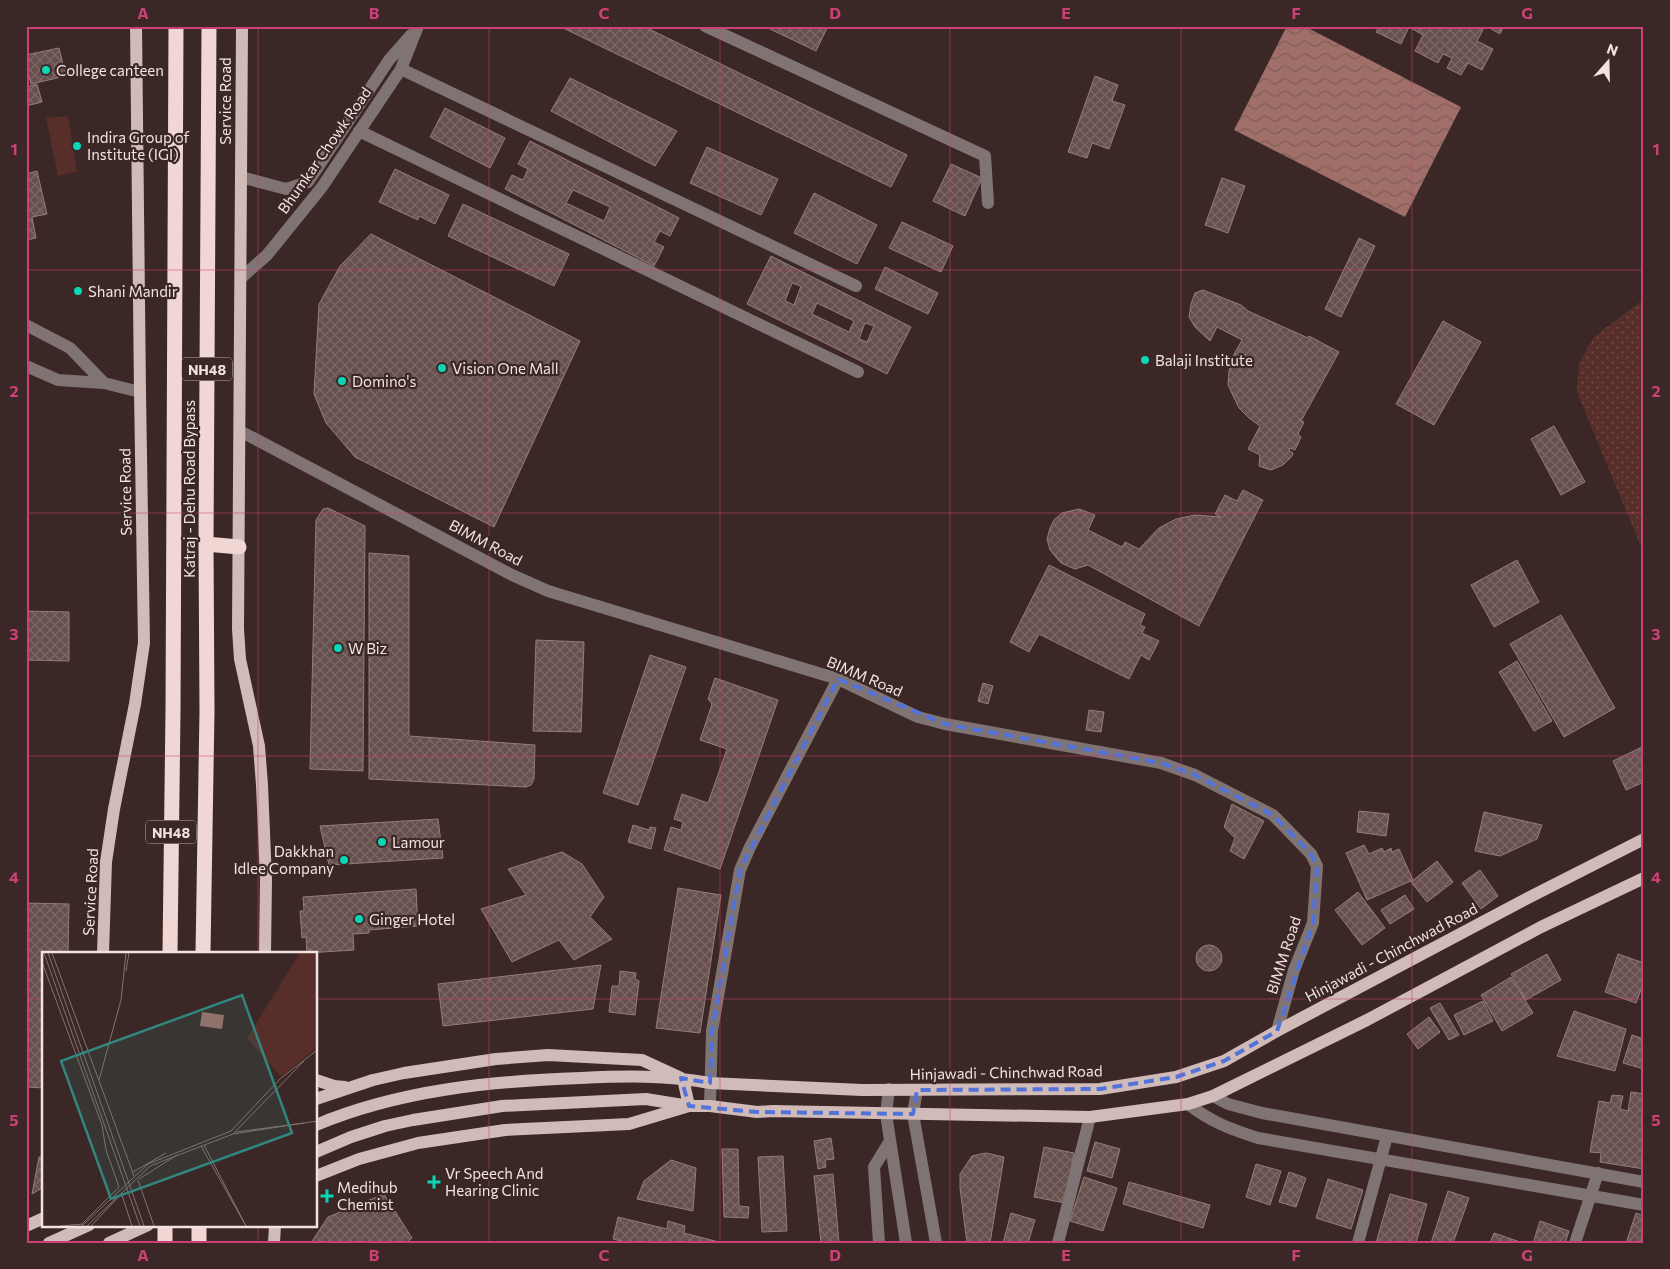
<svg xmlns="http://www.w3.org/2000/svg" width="1670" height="1269" font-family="Commissioner,sans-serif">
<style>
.grass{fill:url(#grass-dots)}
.park{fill:#572e2a}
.water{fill:url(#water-waves)}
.building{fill:url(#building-cross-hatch);stroke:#947c79;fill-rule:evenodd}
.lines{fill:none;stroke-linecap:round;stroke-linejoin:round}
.minor{stroke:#7f7473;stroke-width:12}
.major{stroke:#d1bbb8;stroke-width:12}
.highway{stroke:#f1d7d3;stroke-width:15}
.marked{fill:none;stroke:#5273da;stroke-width:4;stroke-dasharray:10 6;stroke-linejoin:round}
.grid{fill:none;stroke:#cb4176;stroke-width:1;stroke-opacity:0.55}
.poi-dot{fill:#0ad5b5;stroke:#3b2725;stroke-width:2}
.labels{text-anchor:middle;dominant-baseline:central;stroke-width:4.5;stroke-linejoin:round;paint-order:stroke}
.shield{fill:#3b2725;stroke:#baaba9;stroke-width:1}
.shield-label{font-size:14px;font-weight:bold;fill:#f1e3e2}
.poi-label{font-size:15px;fill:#f1e3e2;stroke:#3b2725;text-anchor:start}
.street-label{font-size:15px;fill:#f1e3e2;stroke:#3b2725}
.inset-road{fill:none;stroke:#847271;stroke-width:1}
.view{fill:#31867f;fill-opacity:0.15;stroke:#31867f;stroke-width:2.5}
.inset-edge{fill:none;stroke:#f1e3e2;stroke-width:2.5}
.neatline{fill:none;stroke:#cb4176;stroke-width:2}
.grid-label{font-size:16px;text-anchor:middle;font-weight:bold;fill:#cb4176}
</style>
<defs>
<pattern id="grass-dots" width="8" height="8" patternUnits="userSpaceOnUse" patternTransform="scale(1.25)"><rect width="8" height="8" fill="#572e2a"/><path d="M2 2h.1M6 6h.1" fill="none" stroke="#704c49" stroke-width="1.8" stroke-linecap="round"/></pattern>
<pattern id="water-waves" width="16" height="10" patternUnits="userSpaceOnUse" patternTransform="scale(1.25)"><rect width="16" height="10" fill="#a16f69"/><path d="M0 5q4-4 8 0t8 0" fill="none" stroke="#7d5e5a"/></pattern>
<pattern id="building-cross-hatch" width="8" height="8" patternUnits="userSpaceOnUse" patternTransform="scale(1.25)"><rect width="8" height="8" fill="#664f4d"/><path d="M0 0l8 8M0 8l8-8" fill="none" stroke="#7c6866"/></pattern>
</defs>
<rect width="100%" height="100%" fill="#3b2725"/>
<path class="grass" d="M1644 299V554L1577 392 1579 363 1594 337Z"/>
<path class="park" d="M68 116 77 172 58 176 46 118Z"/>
<path class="water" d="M1287 26H1304L1461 107 1405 217 1234 130Z"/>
<path class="building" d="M559 26H643L907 155 891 187Z
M769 26H828L816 51 768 28Z
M1379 26H1451L1456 29 1458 26H1485L1477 41 1493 49 1482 70 1468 63 1461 75 1447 68 1452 58 1443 54 1438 63 1415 51 1423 35 1409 27 1401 44 1376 32Z
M1486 26H1504L1500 34Z
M59 48 66 76 31 84 26 64V55Z
M1095 76 1118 85 1112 101 1125 105 1109 149 1092 143 1087 158 1068 152Z
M570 78 677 131 655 166 551 111Z
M37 84 42 102 26 106V87Z
M445 108 505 138 490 168 430 137Z
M530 141 679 218 670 236 660 231 654 242 664 247 654 266 505 189 512 175 523 180 528 169 518 164ZM573 190 610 207 604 221 566 203Z
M707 147 778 179 761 215 690 183Z
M951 164 982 178 965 216 933 201Z
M395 169 449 195 435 224 419 216 418 220 379 202Z
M37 171 47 214 32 217 36 238 26 240V174Z
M1222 178 1245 186 1228 233 1205 225Z
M814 193 877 225 857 264 794 233Z
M463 204 569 254 554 286 448 236Z
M902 222 953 246 941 272 889 248Z
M371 234 580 341 494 527 355 457 326 423 314 394 319 304 340 266Z
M1359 238 1375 246 1341 317 1325 309Z
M771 256 911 327 887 374 747 304ZM792 283 801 286 794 305 785 301ZM817 303 854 321 849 332 812 314ZM865 323 874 326 867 342 859 339Z
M885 267 938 293 928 314 875 289Z
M1203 290 1241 305 1248 311 1308 338 1309 336 1339 352 1301 421 1304 422 1298 434 1301 437 1295 450 1290 448 1289 451 1293 453 1292 456 1283 465 1271 470 1259 466 1260 455 1248 449 1260 426 1249 418 1239 408 1228 385 1229 371 1232 358 1242 340 1217 327 1210 341 1195 327 1189 317 1191 304 1195 293Z
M1443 321 1481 342 1434 425 1396 404Z
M1554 426 1585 482 1561 495 1531 439Z
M1243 490 1263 500 1199 626 1088 565 1075 569 1061 563 1050 550 1047 539 1050 528 1054 520 1062 513 1079 509 1095 515 1088 530 1122 547 1125 542 1139 549 1159 528 1176 519 1195 515 1221 517 1215 514 1225 495 1237 501Z
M328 508 365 526 363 771 310 769 316 520 323 509Z
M369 553 409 556V736L535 745 534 779 531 785 526 787 369 779Z
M1517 560 1539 602 1494 627 1471 585Z
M1049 565 1145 614 1140 625 1145 627 1142 633 1159 641 1149 660 1141 655 1129 679 1039 634 1029 652 1010 642Z
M26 611 69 612V661L26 660Z
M1561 615 1615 708 1564 737 1510 644Z
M536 640 584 642 581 732 533 731Z
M650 655 686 667 638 805 603 793Z
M1517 661 1552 721 1534 731 1499 672Z
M715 678 778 700 720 869 664 850 671 827 681 830 683 822 674 819 682 794 708 803 727 749 700 740 712 704 708 699Z
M983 683 993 686 988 704 978 701Z
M1089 710 1104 712 1101 732 1086 730Z
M1644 746V782L1626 790 1613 761Z
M1232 804 1264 821 1244 859 1230 851 1235 838 1224 827Z
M1359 811 1389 814 1386 836 1357 832Z
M1484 812 1542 825 1537 839 1500 856 1475 851Z
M438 819 443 858 329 865 320 826Z
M633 825 649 830 650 827 656 828 651 849 628 842Z
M1364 845 1369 854 1382 848 1384 852 1391 848 1392 852 1399 849 1413 880 1367 900 1346 853Z
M562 852 582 864 604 897 590 917 612 939 574 960 559 940 512 962 481 909 526 895 508 869Z
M1437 861 1453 882 1427 902 1411 882Z
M1480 870 1498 896 1481 909 1462 883Z
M678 888 721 895 700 1033 656 1028Z
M416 889 418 926 369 930V933L353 934 354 950 307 953 306 937 302 938 300 911H304L303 897Z
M1358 892 1385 928 1362 945 1335 910Z
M1405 895 1414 909 1390 924 1381 910Z
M26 903 69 904 68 953H44V1088L26 1087Z
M1196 958a13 13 0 1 1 26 0a13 13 0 1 1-26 0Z
M1547 954 1561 980 1526 1000 1511 974Z
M1618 954 1644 963V982L1636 1003 1605 992Z
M601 965 593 1009 443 1026 438 984Z
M620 971 636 973 635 979 639 981 635 1015 609 1012 612 986H619Z
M1511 977 1533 1013 1502 1031 1481 995Z
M1483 1001 1493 1021 1464 1035 1454 1015Z
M1440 1003 1459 1035 1449 1040 1430 1008Z
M1574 1011 1626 1029 1615 1071 1557 1056Z
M1429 1017 1440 1032 1418 1049 1407 1034Z
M1632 1035 1644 1039V1069L1623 1063Z
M1631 1092 1644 1094V1169L1600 1162 1601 1153 1590 1152 1599 1101 1610 1103 1612 1095 1623 1096 1620 1109 1628 1111Z
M831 1138 834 1159 825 1160 826 1167 818 1169 814 1141Z
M1095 1142 1120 1149 1112 1178 1087 1171Z
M1044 1147 1074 1153 1065 1203 1034 1197Z
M722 1149H738L739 1206 749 1207 748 1218 724 1217Z
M986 1153 1004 1157 990 1243H967L960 1188V1174L972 1156Z
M783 1156 787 1231 762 1232 758 1157Z
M39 1157H44V1187L32 1194Z
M671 1160 696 1168 693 1211 637 1199 644 1181Z
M1256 1164 1281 1171 1270 1205 1246 1197Z
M1289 1172 1306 1178 1296 1207 1279 1202Z
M833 1174 839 1243H821L814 1176Z
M1084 1177 1117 1188 1103 1231 1070 1221Z
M1328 1179 1363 1190 1351 1229 1316 1218Z
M1129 1182 1210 1205 1203 1228 1123 1204Z
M1448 1191 1469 1198 1453 1243H1431Z
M384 1194 412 1238 406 1243H311L328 1217Z
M1390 1194 1427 1204 1416 1243H1376Z
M1011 1213 1035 1220 1028 1243H1003Z
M1636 1213 1644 1216V1243H1626Z
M618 1217 667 1229 668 1221 685 1226 684 1233 723 1243H630L613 1239Z
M1540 1221 1569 1231 1565 1243H1533Z
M1494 1233 1520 1242V1243H1490Z"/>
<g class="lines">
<path class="minor" d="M705 26 985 156 988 203
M401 69 856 286
M359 131 858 372
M241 177 286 189 308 182 389 60 411 35
M241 278 267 255 322 187 401 69 418 26
M26 325 70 348 104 383
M26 366 58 380 104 383 140 392
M240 431 512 575 548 591 838 679 918 717 945 724 1161 763 1195 775 1273 815 1311 854 1317 866 1313 923 1294 970 1277 1031
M889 1089 886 1114 906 1243
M917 1090 913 1114 936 1243
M1213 1096 1228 1104 1262 1113 1644 1182
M1188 1104C1211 1122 1230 1129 1258 1138L1644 1205
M710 1106 712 1031 740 870 750 847 838 679
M879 1243 874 1167 890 1141
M1058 1243 1090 1117
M1358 1243 1387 1136
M1575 1243 1598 1173"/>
<path class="major" d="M242 26 238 629 240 659 259 746 262 785 266 880 265 953
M103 953 106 862 114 809 135 704 144 643 140 392 136 26
M316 1080 334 1086 345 1087
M316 1099 373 1080 404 1073 496 1059 548 1055 642 1060 681 1078 684 1083 689 1106 629 1124 505 1130 418 1143 359 1159 316 1176
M316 1125C399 1090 492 1081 581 1078 625 1076 667 1075 710 1083L862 1090 1100 1089 1176 1077 1224 1061 1277 1031 1526 899 1644 839
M316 1152 351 1137 385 1126 413 1120 502 1106 646 1099 689 1106H710L757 1112 773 1111 1090 1117 1188 1104 1213 1096 1367 1020 1541 927 1644 878
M26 1226 44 1218
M49 1243 89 1225
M109 1243 148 1225
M274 1243 275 1225"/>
<path class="highway" d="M206 544 239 547
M170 953 173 711 176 26
M203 953 207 711 206 544 209 26
M165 1243V1225
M199 1243V1225"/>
</g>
<path class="marked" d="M838 679 945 724 1161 763 1195 775 1273 815 1311 854 1317 866 1313 923 1277 1031 1224 1061 1176 1077 1100 1089 917 1090 913 1114 757 1112 689 1106 681 1078 710 1083 712 1031 740 870Z"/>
<path class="grid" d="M258 26V953M489 26V1243M720 26V1243M950 26V1243M1181 26V1243M1412 26V1243M26 270H1644M26 513H1644M26 756H1644M26 999H44M316 999H1644M258 1225V1243"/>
<g class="poi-dot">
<circle cx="46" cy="70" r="5"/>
<circle cx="77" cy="146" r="5"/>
<circle cx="78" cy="291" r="5"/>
<circle cx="1145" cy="360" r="5"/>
<circle cx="442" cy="368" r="5"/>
<circle cx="342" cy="381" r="5"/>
<circle cx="338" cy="648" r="5"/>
<circle cx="382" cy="842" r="5"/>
<circle cx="344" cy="860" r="5"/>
<circle cx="359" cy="919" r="5"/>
<path d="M431.5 1174.5h5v5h5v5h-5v5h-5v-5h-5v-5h5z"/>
<path d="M324.5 1188.5h5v5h5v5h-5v5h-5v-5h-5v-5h5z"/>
</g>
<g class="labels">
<g class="shield">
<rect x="182" y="357.5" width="50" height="23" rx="4"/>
<rect x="146" y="820.5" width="50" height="23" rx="4"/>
</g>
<g class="shield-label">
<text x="207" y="369">NH48</text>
<text x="171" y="832">NH48</text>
</g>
<g class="poi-label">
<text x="56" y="70">College canteen</text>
<text x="87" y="137">Indira Group of<tspan x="87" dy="17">Institute (IGI)</tspan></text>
<text x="88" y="291">Shani Mandir</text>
<text x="1155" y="360">Balaji Institute</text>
<text x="452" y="368">Vision One Mall</text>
<text x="352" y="381">Domino's</text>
<text x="348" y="648">W Biz</text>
<text x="392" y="842">Lamour</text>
<text x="334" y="851" text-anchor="end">Dakkhan<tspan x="334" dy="17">Idlee Company</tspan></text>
<text x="369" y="919">Ginger Hotel</text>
<text x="445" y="1173">Vr Speech And<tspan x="445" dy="17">Hearing Clinic</tspan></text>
<text x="337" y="1187">Medihub<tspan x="337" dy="17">Chemist</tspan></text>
</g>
<g class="street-label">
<text transform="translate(225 101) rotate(-90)">Service Road</text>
<text transform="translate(324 150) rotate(-55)">Bhumkar Chowk Road</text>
<text transform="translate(189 489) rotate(-90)">Katraj - Dehu Road Bypass</text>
<text transform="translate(125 492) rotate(-91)">Service Road</text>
<text transform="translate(486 542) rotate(28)">BIMM Road</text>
<text transform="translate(865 676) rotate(23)">BIMM Road</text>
<text transform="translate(90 892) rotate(-87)">Service Road</text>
<text transform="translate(1391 952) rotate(-28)">Hinjawadi - Chinchwad Road</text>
<text transform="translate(1283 955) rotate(-72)">BIMM Road</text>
<text transform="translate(1006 1072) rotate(-1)">Hinjawadi - Chinchwad Road</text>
</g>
</g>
<g transform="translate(42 952)">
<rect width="275" height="275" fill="#3b2725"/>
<path d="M258 1H275V95L239 125 205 86Z" fill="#572e2a"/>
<path d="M160 60 182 63 180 77 158 74Z" fill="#a16f69"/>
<path class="inset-road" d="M2 1 98 274M6 1 102 274M10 1 92 224M0 10 60 173 64 198 77 235M84 19 87 1M57 128 79 48 84 1M194 180 262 171M191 182 275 169M162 193 204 274M159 194 204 274M91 220 124 201M97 227 135 203M96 228 112 274M80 243 90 274M40 272 77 235M18 274 41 272M40 274 106 212 189 179 238 127 275 98M45 274 108 214 191 182 262 109M49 274 81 240"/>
<path class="view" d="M200 43 250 181 69 247 19 109Z"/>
<rect width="275" height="275" class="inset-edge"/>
</g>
<rect width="1670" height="1269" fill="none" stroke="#3b2725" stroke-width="55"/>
<g transform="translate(1608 62) rotate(20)" stroke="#3b2725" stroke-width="4" paint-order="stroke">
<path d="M0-4L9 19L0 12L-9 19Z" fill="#f1e3e2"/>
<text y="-8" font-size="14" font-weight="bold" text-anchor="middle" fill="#f1e3e2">N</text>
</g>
<rect x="28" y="28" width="1614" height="1214" class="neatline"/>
<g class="grid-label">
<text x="143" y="19">A</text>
<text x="374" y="19">B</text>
<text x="604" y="19">C</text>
<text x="835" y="19">D</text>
<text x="1066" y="19">E</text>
<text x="1296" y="19">F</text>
<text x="1527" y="19">G</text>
<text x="14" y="155">1</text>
<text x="1656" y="155">1</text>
<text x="14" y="397">2</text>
<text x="1656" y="397">2</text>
<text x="14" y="640">3</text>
<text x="1656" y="640">3</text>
<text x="14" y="883">4</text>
<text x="1656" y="883">4</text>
<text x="14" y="1126">5</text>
<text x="1656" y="1126">5</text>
<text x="143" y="1261">A</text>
<text x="374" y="1261">B</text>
<text x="604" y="1261">C</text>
<text x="835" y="1261">D</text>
<text x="1066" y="1261">E</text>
<text x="1296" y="1261">F</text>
<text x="1527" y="1261">G</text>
</g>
</svg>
